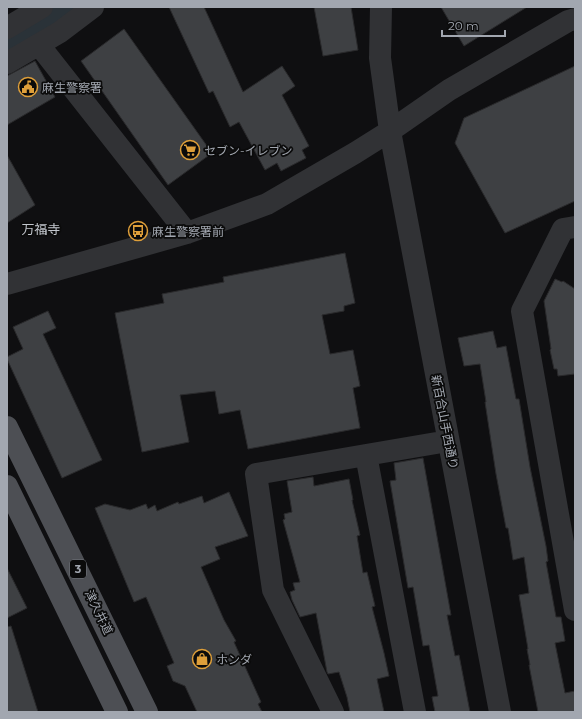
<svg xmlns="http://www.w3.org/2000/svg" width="582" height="719" font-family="Montserrat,'Noto Sans JP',sans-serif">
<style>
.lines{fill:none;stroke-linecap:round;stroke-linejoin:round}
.river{stroke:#2a3238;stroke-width:38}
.building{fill:#3e4043;stroke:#2a2a2c}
.minor{stroke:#313235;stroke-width:22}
.major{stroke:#4d4f54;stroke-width:22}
.labels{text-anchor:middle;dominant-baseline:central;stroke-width:3.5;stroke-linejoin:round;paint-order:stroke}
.shield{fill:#0b0b0b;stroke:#75787e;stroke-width:1}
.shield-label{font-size:11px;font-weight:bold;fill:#a2a7b0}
.poi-label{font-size:12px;fill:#a2a7b0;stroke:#0b0b0b;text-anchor:start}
.street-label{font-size:12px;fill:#a2a7b0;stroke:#0b0b0b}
.neighbourhood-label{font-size:13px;fill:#c2c6cd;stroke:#0b0b0b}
</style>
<rect width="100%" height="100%" fill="#0f0f11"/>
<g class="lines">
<path class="river" d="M7 45 58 17 70 7"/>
</g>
<path class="building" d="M169 7H204L243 92 282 66 295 86 282 95 309 146 302 150 306 158 281 171 277 163 265 170 239 122 230 127 213 91 209 93Z
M314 7H351L358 50 323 56Z
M441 7H527L464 46Z
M124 29 212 153 168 185 81 61Z
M35 61 55 97 7 125V76Z
M575 66V201L505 233 455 143 464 118Z
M7 155 35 205 7 223Z
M345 253 355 303 344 306V311L322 315 330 354 353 350 360 386 353 388 360 428 248 449 240 410 219 414 215 391 180 395 189 442 142 452 115 313 164 303 162 294 224 282 223 277Z
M555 279 562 282 563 281 575 289V374L558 376 557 369H554L550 350 551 349 544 301Z
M48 311 56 328 43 334 102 460 62 478 7 359V357L23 349 13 327Z
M493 331 497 348 506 346 516 399H519L530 467 546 546 548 561 546 562 556 617H561L565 641 555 643 565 693 575 691V712H538L529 665H530L527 649H528L519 595 529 593 524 557 513 560 508 528H506L496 474 485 402H486L480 364 464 366 458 338Z
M423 458 451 615H447L455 656 459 655 470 712H435L432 697 438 696 429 645 423 646 413 587 408 588 390 481 396 480 394 463Z
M313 477 314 486 349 479 353 500H352L360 535 357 536 363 573 367 572 375 606 372 607 384 653 389 676 377 679 384 712H350L347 697 339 672 328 674 327 672 316 613 300 617 292 600 290 592 295 590 293 583 300 582 283 520 285 519 284 514 292 512 287 481Z
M229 492 248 536 215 547 220 559 201 567 224 620 236 641 234 642 261 702 258 704 262 712H197L185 686 173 681 167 666 174 663 146 597 134 602 95 508 105 504 130 510 146 504 148 509 155 505 157 511 178 502 179 504 202 496 204 503Z
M7 568 27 608 7 618Z
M11 626 38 712H7V627Z"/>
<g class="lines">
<path class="minor" d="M381 7 380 58 390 131 500 712
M7 28 42 7
M39 45 187 233
M7 63 60 32 93 7
M575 227 563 229 522 311 575 610
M7 284 187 233 267 204 355 153 390 131 449 90 568 21 575 19
M333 712 273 590 256 474 366 455
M415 712 366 455 448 441"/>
<path class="major" d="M7 427 147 712
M7 486 117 712"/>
</g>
<defs>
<g id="civic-ring" transform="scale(1)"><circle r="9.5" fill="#0b0b0b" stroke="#de9f3a" stroke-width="1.5"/><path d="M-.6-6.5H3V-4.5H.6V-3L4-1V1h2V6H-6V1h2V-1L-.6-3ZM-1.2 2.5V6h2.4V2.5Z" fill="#de9f3a"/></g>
<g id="supermarket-ring" transform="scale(1)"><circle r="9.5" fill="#0b0b0b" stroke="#de9f3a" stroke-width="1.5"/><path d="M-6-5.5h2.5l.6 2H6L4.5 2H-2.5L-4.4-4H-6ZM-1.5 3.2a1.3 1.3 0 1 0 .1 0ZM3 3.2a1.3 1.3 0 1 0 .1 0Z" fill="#de9f3a"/></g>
<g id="bus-ring" transform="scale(1)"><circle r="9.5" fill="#0b0b0b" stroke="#de9f3a" stroke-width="1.5"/><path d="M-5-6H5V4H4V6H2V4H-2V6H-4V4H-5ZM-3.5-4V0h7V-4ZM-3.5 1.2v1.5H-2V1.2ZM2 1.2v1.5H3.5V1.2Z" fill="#de9f3a"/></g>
<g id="shop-ring" transform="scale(1)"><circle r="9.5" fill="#0b0b0b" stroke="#de9f3a" stroke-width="1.5"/><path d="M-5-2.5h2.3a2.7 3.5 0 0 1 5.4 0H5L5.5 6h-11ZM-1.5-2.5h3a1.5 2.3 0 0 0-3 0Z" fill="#de9f3a"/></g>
</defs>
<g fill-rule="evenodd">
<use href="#civic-ring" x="28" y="87"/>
<use href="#supermarket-ring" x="190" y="150"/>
<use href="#bus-ring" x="138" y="231"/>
<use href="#shop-ring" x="202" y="659"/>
</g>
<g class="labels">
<rect class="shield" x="70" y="560" width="16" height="18" rx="3"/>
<g class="shield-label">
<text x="78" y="569">3</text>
</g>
<g class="poi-label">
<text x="42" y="87">麻生警察署</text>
<text x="204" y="150">セブン-イレブン</text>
<text x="152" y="231">麻生警察署前</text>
<text x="216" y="659">ホンダ</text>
</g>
<g class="street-label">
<text transform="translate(445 422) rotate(79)">新百合山手西通り</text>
<text transform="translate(99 612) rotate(64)">津久井道</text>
</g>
<g class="neighbourhood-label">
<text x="41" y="229">万福寺</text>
</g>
</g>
<rect width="582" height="719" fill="none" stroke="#a2a7b0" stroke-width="16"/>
<path d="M442 30v6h63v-6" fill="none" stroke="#a2a7b0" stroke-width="2"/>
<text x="448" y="30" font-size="12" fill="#a2a7b0" stroke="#0b0b0b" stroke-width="3" paint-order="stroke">20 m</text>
</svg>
